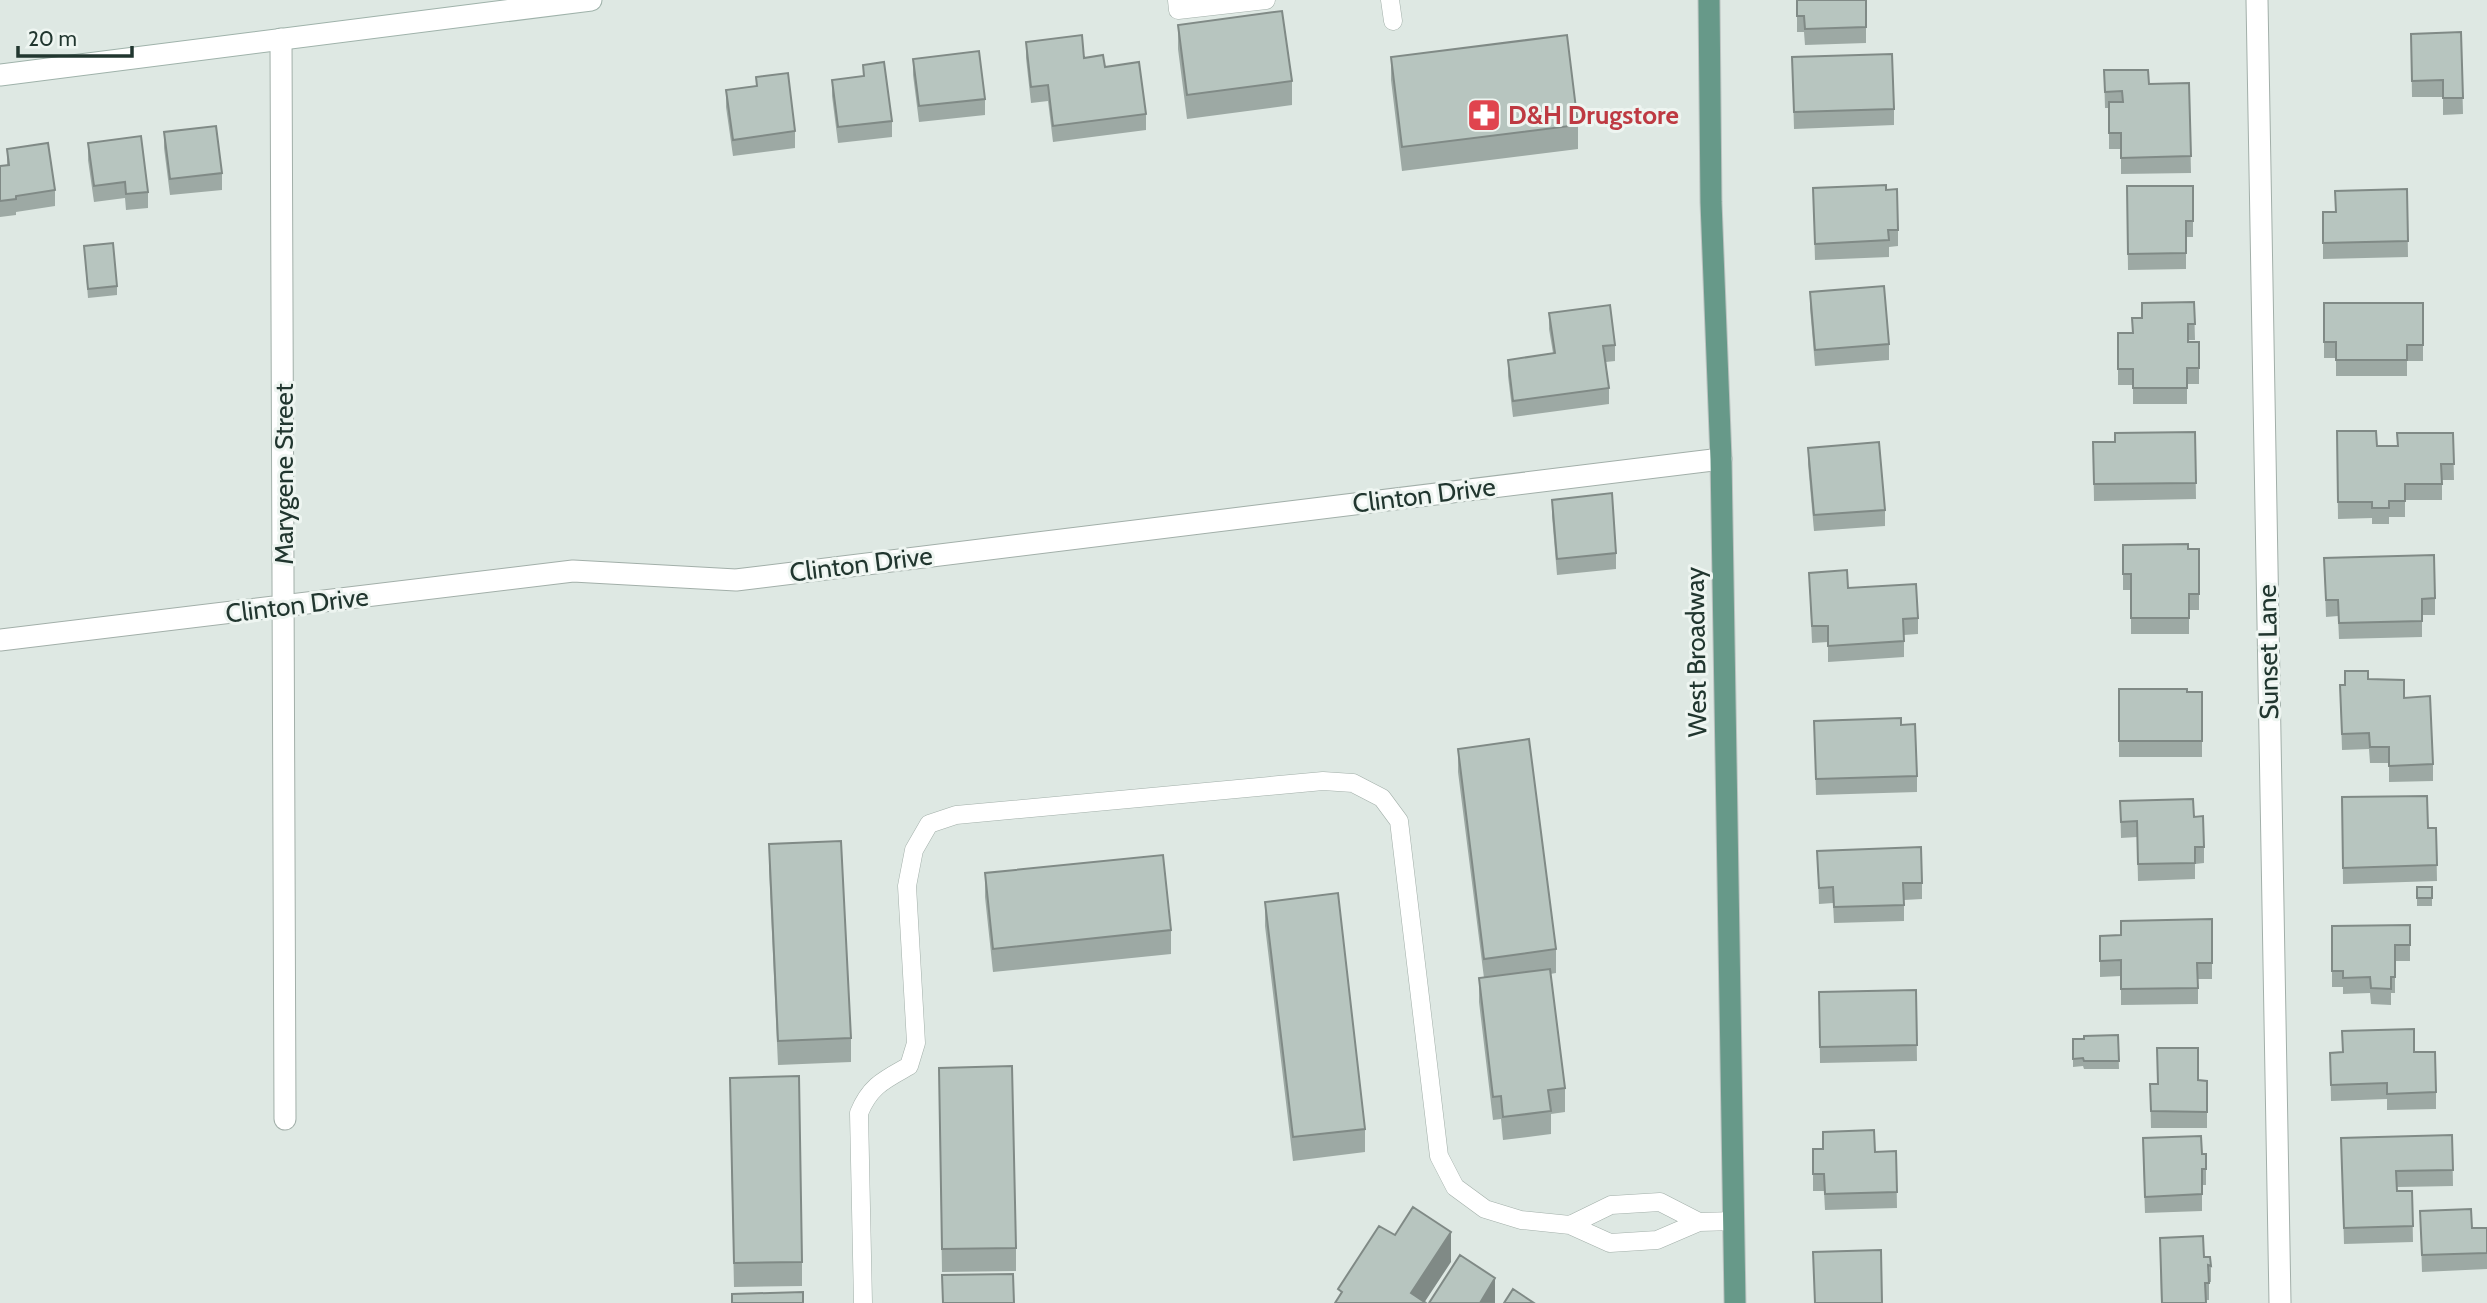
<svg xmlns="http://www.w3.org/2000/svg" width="2487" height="1303" font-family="Cabin,sans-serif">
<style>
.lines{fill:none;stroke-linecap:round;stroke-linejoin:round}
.service-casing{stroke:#a2afa9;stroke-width:19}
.minor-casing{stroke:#a2afa9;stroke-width:23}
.secondary-casing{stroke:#9fb2aa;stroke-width:23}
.primary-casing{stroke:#bcc3c1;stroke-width:23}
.service{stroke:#fff;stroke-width:18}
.minor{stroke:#fff;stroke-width:21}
.secondary{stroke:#fff;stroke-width:21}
.primary{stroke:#679989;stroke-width:21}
.wall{fill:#9da9a4}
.shaded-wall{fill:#808a86}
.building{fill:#b7c5bf;stroke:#808a86;stroke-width:2}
.labels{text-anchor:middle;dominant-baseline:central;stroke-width:6;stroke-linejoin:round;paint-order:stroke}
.health-label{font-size:26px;font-weight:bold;fill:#be3a42;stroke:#eef5f1;text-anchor:start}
.street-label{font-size:26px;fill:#21362f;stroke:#eef5f1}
</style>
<rect width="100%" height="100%" fill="#dee8e3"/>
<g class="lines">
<g class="service-casing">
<path id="service" d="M1177 0 1178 10 1266 0
M1390 0 1393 21
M1570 1225 1611 1205 1660 1202 1699 1222
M863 1303 859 1113C870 1086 884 1080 909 1066L916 1043 907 886 914 850 929 824 956 815 1323 781 1353 783 1382 798 1399 821 1439 1156 1455 1187 1485 1209 1521 1220 1570 1225 1610 1243 1657 1240 1699 1222 1735 1221"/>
</g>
<g class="minor-casing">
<path id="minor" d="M2257 0 2280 1303
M281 39 285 1119
M0 640 573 571 736 580 1721 459"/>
</g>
<g class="secondary-casing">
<path id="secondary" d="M0 75 591 0"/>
</g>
<g class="primary-casing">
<path id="primary" d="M1709 0 1711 202 1721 459 1735 1303"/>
</g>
<use href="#service" class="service"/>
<use href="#minor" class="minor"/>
<use href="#secondary" class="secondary"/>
<use href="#primary" class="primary"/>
</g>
<path class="wall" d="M1797 0H1866V43L1805 45 1804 32H1797Z
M1178 25 1292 81V105L1187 119 1178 49Z
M2461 32 2463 114 2443 115V97H2412L2411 34Z
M1026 42 1084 58 1105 67 1146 114V130L1053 142 1048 101 1031 103 1026 58Z
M1391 57 1578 125V149L1402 171 1391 80Z
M1792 57 1894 109V125L1794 129Z
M913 59 985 99V115L919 122 913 75Z
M863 65 892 121V137L838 143 832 96V80L863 76Z
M2104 70 2149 84 2189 83 2191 173 2121 174V149H2109V108H2105Z
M756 77 795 131V148L733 156 726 107V90L756 87Z
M164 132 222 173V190L170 195 164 148Z
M88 143 148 192V208L126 210 125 198 94 202 88 160Z
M7 149 55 190V206L16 212V215L0 217V166L7 165Z
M2127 186H2193V237H2186V269L2128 270Z
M1813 188 1886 190 1898 230V246L1889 247V257L1815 260Z
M2407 189 2408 257 2323 259V212H2335V191Z
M84 246 117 286V295L88 298Z
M1810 292 1889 344V360L1815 366 1810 308Z
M2194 302 2195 340H2188V342H2199V384H2187V404H2133V385H2118V333H2133L2142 318Z
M2324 303H2423V361H2407V376H2336V358H2324Z
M1549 313 1615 345V361L1606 362 1609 388V404L1513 417 1508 376V360L1553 353 1549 329Z
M2337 431 2377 446H2397L2453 433 2454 480H2442V500H2405V517H2389V524H2372V518L2338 519Z
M2195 432 2196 499 2094 501 2093 442H2115Z
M1808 448 1885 510V526L1814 531 1808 464Z
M1552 500 1616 553V569L1557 575 1552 516Z
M2123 545 2199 549V610H2189V634H2131V590H2123Z
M2324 558 2435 598V615H2422V637L2339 639 2338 616 2326 617Z
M1809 573 1848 588 1918 618V634L1904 635V657L1828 662V642L1812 643Z
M2368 679 2404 698 2433 764V781L2389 782V763H2370L2369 749 2342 750 2340 685Z
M2119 689 2202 692V757H2119Z
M1814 721 1901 725 1917 776V792L1816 795Z
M1458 749 1556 949V973L1550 974 1565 1088V1112L1551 1114V1134L1503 1140 1501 1119 1493 1120 1479 1002V978H1484L1458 772Z
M2342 797 2428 828H2436L2437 881 2343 884Z
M2120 801 2194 817 2204 847V863L2195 864V879L2138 881 2137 837 2121 838Z
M769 844 851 1038V1062L778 1065 769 868Z
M1817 851 1922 883V899L1904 900V921L1834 923 1833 903 1819 904Z
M985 873 1171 930V954L993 972 985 897Z
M2417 887H2432V906H2417Z
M1265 902 1365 1129V1152L1293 1161 1265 926Z
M2212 919V979H2198V1004L2121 1005V976L2100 977V936L2121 935Z
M2410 925V961H2395V993H2391V1005L2371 1004 2370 993 2343 994V987H2332V926Z
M1916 990 1917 1061 1820 1063 1819 992Z
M2118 1035 2119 1069H2084L2083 1066 2073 1067V1039H2084Z
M2414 1052 2436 1092V1109L2387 1110V1099L2331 1101 2330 1053Z
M2198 1080 2207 1081V1128H2151L2150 1084Z
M939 1092 1016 1248V1271L942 1272Z
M730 1101 802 1262V1286L734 1287Z
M2452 1135 2453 1186 2397 1187V1191H2412L2413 1242 2344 1244 2341 1138Z
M1813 1149 1875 1152 1896 1151 1897 1208 1825 1210 1824 1191H1813Z
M2143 1154H2202L2206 1169V1185H2202V1211L2145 1213Z
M2420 1211 2472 1228H2487V1269L2422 1272Z
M2160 1238 2204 1257 2211 1266V1282H2209V1300H2205L2206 1303H2161Z"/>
<path class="shaded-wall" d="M1451 1232V1262L1424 1303 1411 1293Z
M1495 1278V1303H1480Z"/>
<path class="building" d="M1797 0H1866V27L1805 29 1804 16H1797Z
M1282 11 1292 81 1187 95 1178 25Z
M2461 32 2463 98H2443V80L2412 81 2411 34Z
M1082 35 1084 58 1103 55 1105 67 1139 62 1146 114 1053 126 1048 85 1031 87 1026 42Z
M1567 35 1578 125 1402 147 1391 57Z
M979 51 985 99 919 106 913 59Z
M1892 54 1894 109 1794 112 1792 57Z
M884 62 892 121 838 127 832 80 864 76 863 65Z
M2104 70H2148L2149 84 2189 83 2191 156 2121 158V133H2109V102H2123L2122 91 2105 92Z
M788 73 795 131 733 140 726 90 757 86 756 77Z
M216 126 222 173 170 179 164 132Z
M141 136 148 192 126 194 125 182 94 186 88 143Z
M48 143 55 190 16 196V199L0 201V166L9 165 7 149Z
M1886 185V190L1897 189 1898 230H1888L1889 240 1815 244 1813 188Z
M2127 186H2193V221H2186V253L2128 254Z
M2407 189 2408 241 2323 243V212H2336L2335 191Z
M113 243 117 286 88 289 84 246Z
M1884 286 1889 344 1815 350 1810 292Z
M2194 302 2195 324H2188V342H2199V368H2187V388H2133V369H2118V333H2133L2132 318H2142V303Z
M2324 303H2423V345H2407V360H2336V342H2324Z
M1610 305 1615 345 1603 346 1609 388 1513 401 1508 360 1555 353 1549 313Z
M2337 431H2376L2377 446H2398L2397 433H2453L2454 464H2441L2442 484H2405V501H2389V508H2372V502H2338Z
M2195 432 2196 483 2094 484 2093 442H2115V433Z
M1879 442 1885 510 1814 515 1808 448Z
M1612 493 1616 553 1557 559 1552 500Z
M2188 544V549H2199V594H2189V618H2131V574H2123V545Z
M2434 555 2435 598 2422 599V621L2339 623 2338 600H2326L2324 558Z
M1847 570 1848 588 1916 584 1918 618 1903 619 1904 641 1828 646V626H1812L1809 573Z
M2345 671H2368V679L2404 680V698L2430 696 2433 764 2389 766V747H2370L2369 733 2342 734 2340 685H2345Z
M2119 689H2187V692H2202V741H2119Z
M1901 718V725L1915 724 1917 776 1816 779 1814 721Z
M1529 739 1556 949 1484 959 1458 749Z
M2427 796 2428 828H2436L2437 865 2343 868 2342 797Z
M2193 799 2194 817 2203 816 2204 847H2195V863L2138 864 2137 821 2121 822 2120 801Z
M841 841 851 1038 778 1041 769 844Z
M1921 847 1922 883H1903L1904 905 1834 907 1833 887 1819 888 1817 851Z
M1163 855 1171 930 993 949 985 873Z
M2417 887H2432V898H2417Z
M1338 893 1365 1129 1293 1137 1265 902Z
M2212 919V963H2197L2198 988 2121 989V960L2100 961V936L2121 935V921Z
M2410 925V945H2395V977H2391V989L2371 988 2370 977 2343 978V971H2332V926Z
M1550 969 1565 1088 1548 1090 1551 1111 1503 1117 1501 1096 1493 1097 1479 978Z
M1916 990 1917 1045 1820 1047 1819 992Z
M2414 1029V1052H2435L2436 1092 2387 1094V1083L2331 1085 2330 1053 2343 1052 2342 1031Z
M2118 1035 2119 1061H2084L2083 1058 2073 1059V1039H2084V1036Z
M2157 1048H2198V1080L2207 1081V1112L2151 1111 2150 1084H2158Z
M1012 1066 1016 1248 942 1249 939 1068Z
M799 1076 802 1262 734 1263 730 1078Z
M1874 1130 1875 1152 1896 1151 1897 1192 1825 1194 1824 1174H1813V1149H1823V1132Z
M2452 1135 2453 1170 2396 1171 2397 1191H2412L2413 1226 2344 1228 2341 1138Z
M2201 1136 2202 1154H2206V1169H2202V1194L2145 1197 2143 1138Z
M1413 1207 1451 1232 1411 1293 1426 1303H1335L1342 1292 1338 1289 1379 1226 1395 1235Z
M2471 1209 2472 1228H2487V1253L2422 1255 2420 1211Z
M2203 1236 2204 1257H2210L2211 1266 2208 1265 2209 1283H2205L2206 1303H2162L2160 1238Z
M1881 1250 1882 1303H1815L1813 1252Z
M1460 1255 1495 1278 1480 1303H1429Z
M1013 1274 1014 1303H943L942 1275Z
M1513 1289 1534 1303H1504Z
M803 1292V1303H732V1294Z"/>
<defs>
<g id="pharmacy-square" transform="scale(1.75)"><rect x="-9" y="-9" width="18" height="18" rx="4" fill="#e0444e" stroke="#eef5f1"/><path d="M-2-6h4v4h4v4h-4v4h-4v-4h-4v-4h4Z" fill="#fff"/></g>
</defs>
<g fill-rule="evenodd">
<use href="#pharmacy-square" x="1484" y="115"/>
</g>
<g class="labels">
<g class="health-label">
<text x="1508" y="115">D&amp;H Drugstore</text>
</g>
<g class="street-label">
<text transform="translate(284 474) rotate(-90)">Marygene Street</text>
<text transform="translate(1424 495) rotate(-7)">Clinton Drive</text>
<text transform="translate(861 564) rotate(-7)">Clinton Drive</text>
<text transform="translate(297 605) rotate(-7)">Clinton Drive</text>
<text transform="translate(1696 652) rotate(-91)">West Broadway</text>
<text transform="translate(2268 652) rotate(-91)">Sunset Lane</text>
</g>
</g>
<path d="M18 46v10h114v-10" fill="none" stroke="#21362f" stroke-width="3.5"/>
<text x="28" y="46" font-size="21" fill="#21362f" stroke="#eef5f1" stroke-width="5" paint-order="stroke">20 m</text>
</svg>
